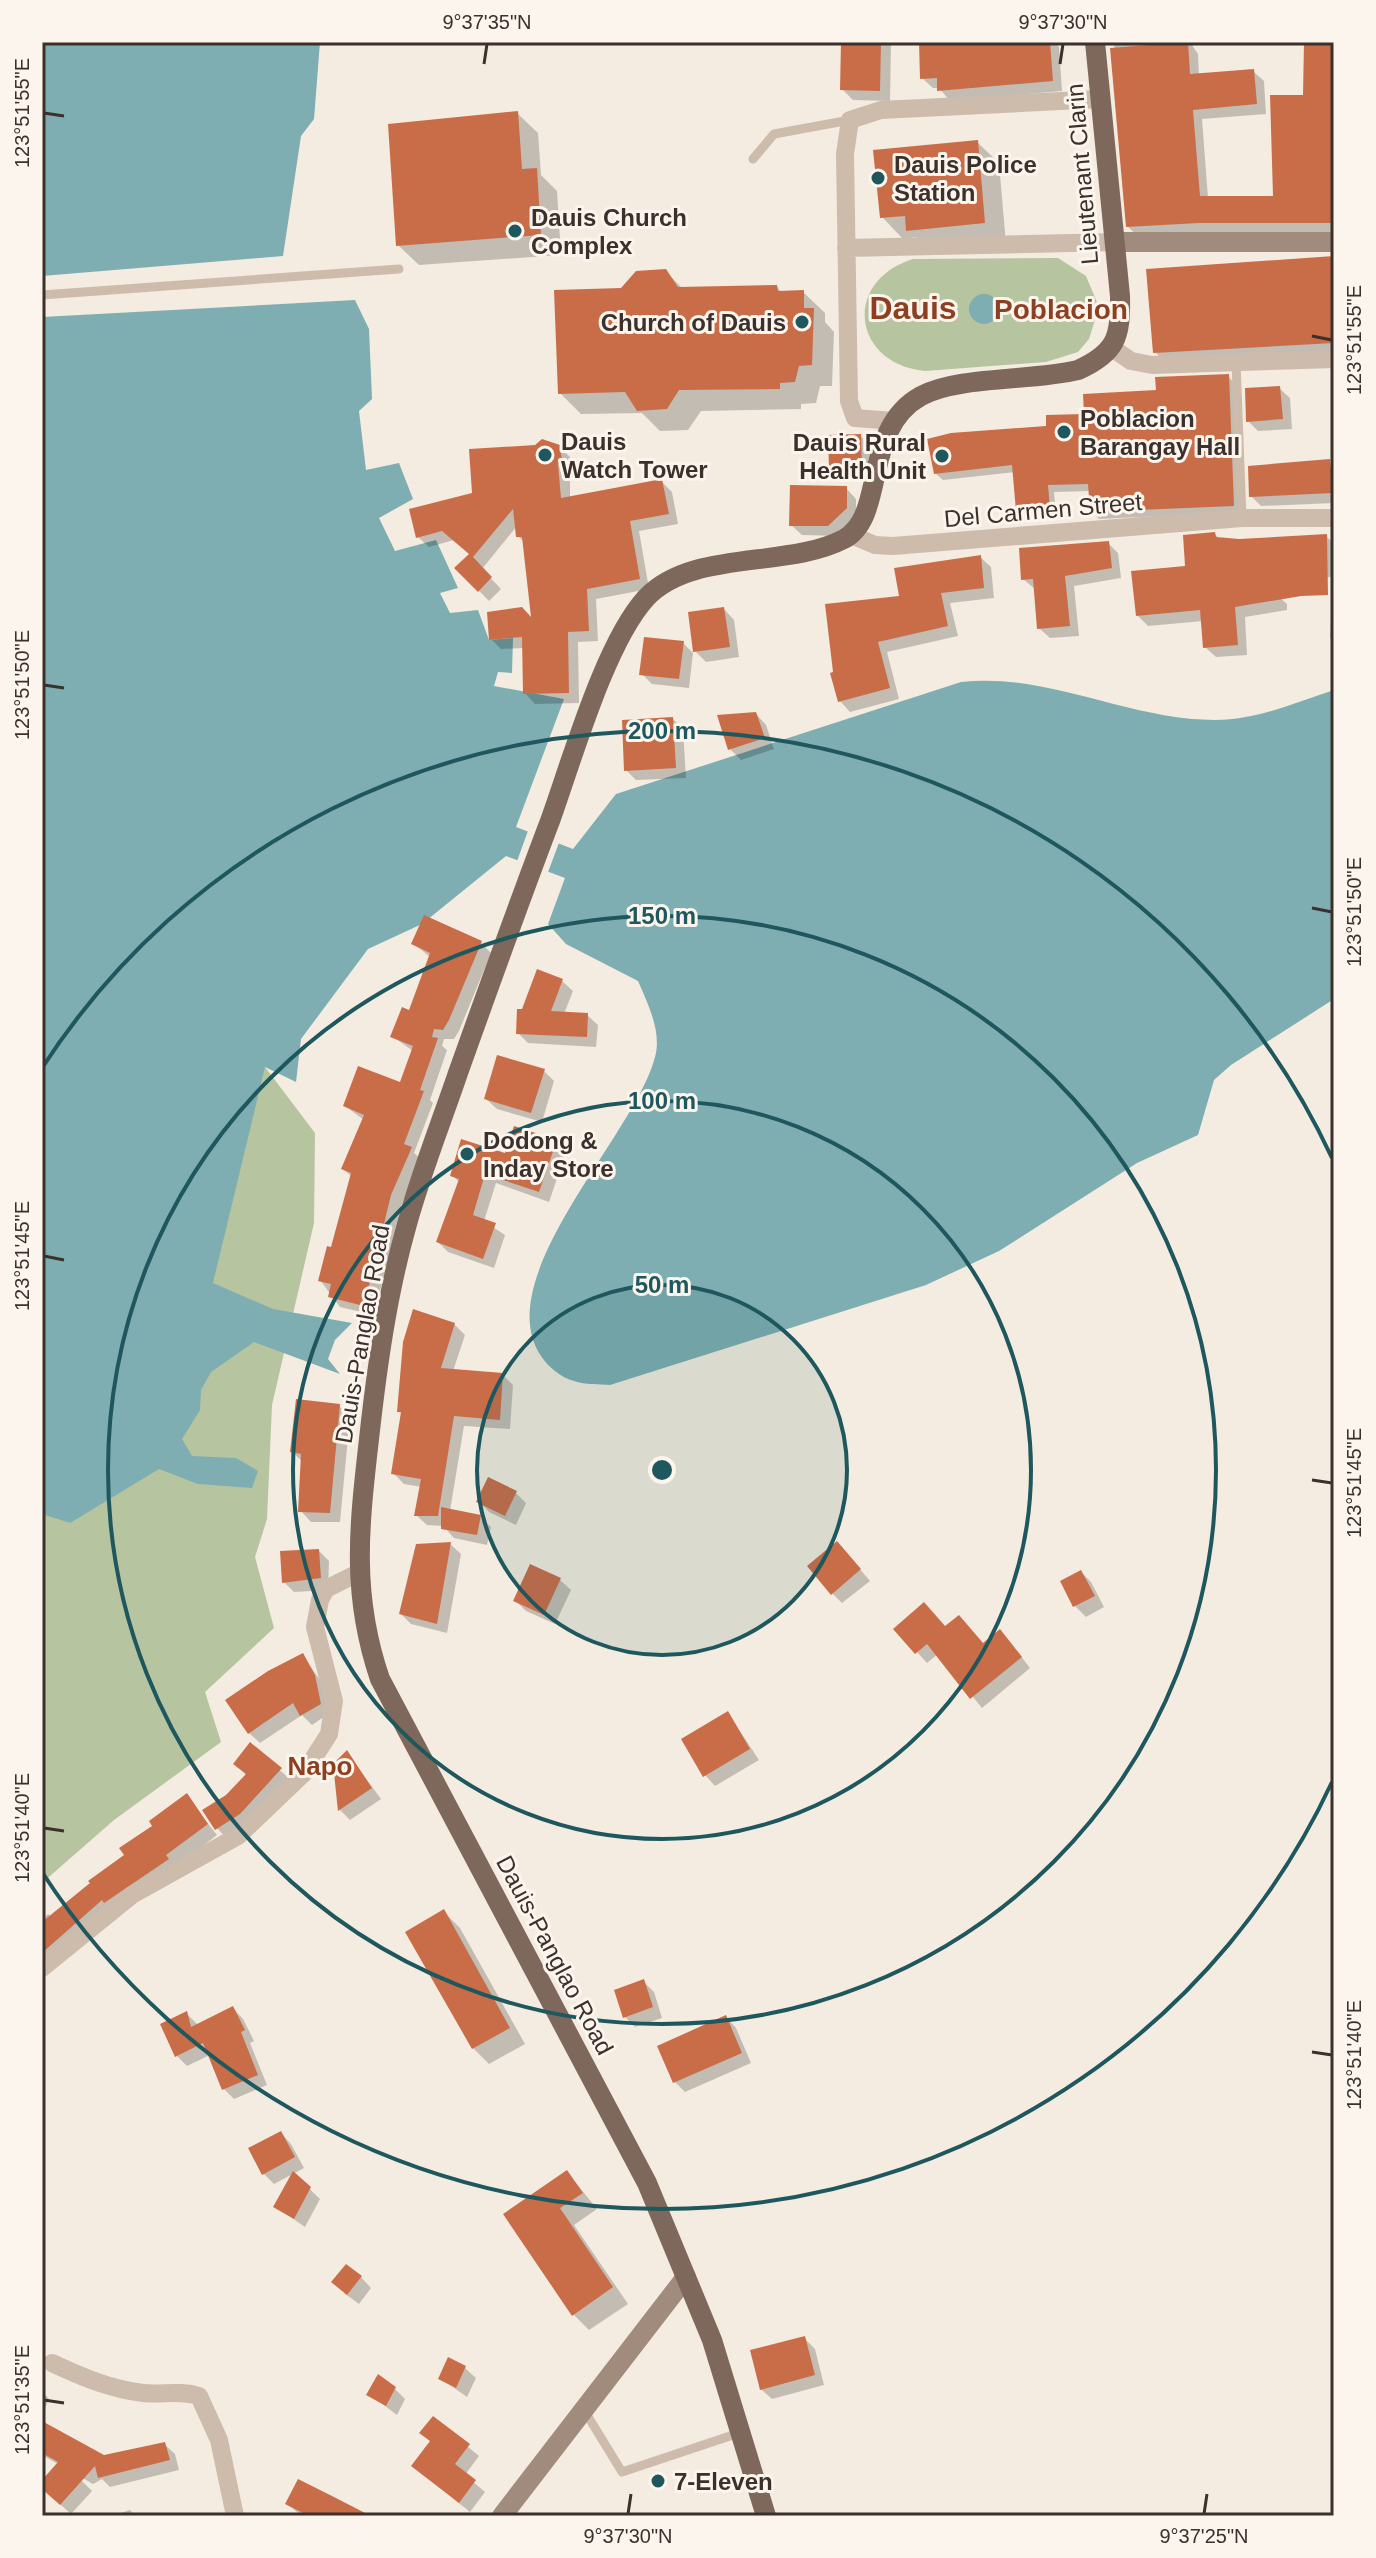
<svg xmlns="http://www.w3.org/2000/svg" width="1376" height="2558" font-family="Helvetica,sans-serif">
<style>
.green{fill:#b6c49f}
.water{fill:#7eaeb2}
.pier{fill:#f4ece0}
.shadow{fill:#0003}
.building{fill:#c96d49}
.lines{fill:none;stroke-linecap:round;stroke-linejoin:round}
.lane{stroke:#cdbcab;stroke-width:9}
.street{stroke:#cdbcab;stroke-width:18}
.secondary{stroke:#a18b7c;stroke-width:20}
.primary{stroke:#7d685b;stroke-width:20}
.ticks{fill:none;stroke:#3b302b;stroke-width:3}
.ring{fill:none;stroke:#1e585e;stroke-width:4}
.poi-dot{fill:#1e585e;stroke:#fbf5ed;stroke-width:3}
.labels{text-anchor:middle;dominant-baseline:central;stroke-width:6;stroke-linejoin:round;paint-order:stroke}
.poi-label{font-size:24px;font-weight:bold;fill:#3b302b;stroke:#fbf5ed;text-anchor:start}
.street-label{font-size:24px;fill:#3b302b;stroke:#fbf5ed}
.neighbourhood-label{font-size:26px;font-weight:bold;fill:#8d3f21;stroke:#fbf5ed}
.quarter-label{font-size:28px;font-weight:bold;fill:#8d3f21;stroke:#fbf5ed}
.district-label{font-size:32px;font-weight:bold;fill:#8d3f21;stroke:#fbf5ed}
.centre{fill:#1e585e;stroke:#fbf5ed;stroke-width:4}
.ring-label{font-size:24px;text-anchor:middle;font-weight:bold;fill:#1e585e;stroke:#fbf5ed;stroke-width:6;stroke-linejoin:round;paint-order:stroke}
.neatline{fill:none;stroke:#3b302b;stroke-width:3}
.ticks-label{font-size:20px;text-anchor:middle;fill:#3b302b}
</style>
<rect width="100%" height="100%" fill="#f4ece0"/>
<path class="green" d="M1058 258 1086 276 1099 307 1089 339 1078 352 1046 362 925 371C852 364 842 281 913 259Z
M265 1067 315 1133 314 1223 272 1405 267 1519 255 1557 274 1628 205 1692 221 1742 114 1820 42 1883V1468Z"/>
<path class="water" d="M42 42H320L314 119 301 136 283 256 42 276Z
M969 309a15 15 0 1 1 30 0a15 15 0 1 1-30 0Z
M355 300 369 329 372 399 359 411 366 470 399 463 413 499 379 518 395 551 436 540 458 588 440 593 450 613 478 610 489 640 513 638 512 673 498 672 494 686 564 699 516 827 573 849 616 794 961 682C1047 672 1128 720 1215 720 1257 720 1294 703 1334 690V999L1231 1065 1214 1080 1198 1135 1137 1163 999 1251 926 1285 610 1385C599 1384 585 1385 574 1381 562 1378 548 1367 541 1356 488 1278 635 1135 655 1057 662 1032 648 1004 638 981L566 944 548 924 565 878 506 856 422 924 368 949 301 1039 296 1082 265 1067 213 1283 273 1309 352 1323 335 1340 328 1359 340 1374 254 1342 211 1372 201 1390 200 1410 182 1439 192 1456 236 1458 258 1471 252 1488 198 1484 159 1469 70 1523 42 1514V317Z"/>
<path class="pier" d="M529 828 560 840 547 875 516 864Z"/>
<path class="shadow" d="M843 42H891L890 101 853 100 842 89Z
M921 42H1055L1059 47 1062 91 950 101 939 88H933L922 78Z
M1114 42H1190L1198 54 1199 76 1253 71 1264 81 1266 114 1202 119 1208 198H1275L1305 97 1306 42H1334V232L1139 237 1128 227Z
M517 113 538 133 541 175 557 191 561 255 419 265 398 245Z
M977 142 999 163 1006 244 930 251 916 237 903 239 882 217Z
M1334 259V361L1173 370 1155 352Z
M665 271 683 289 777 287 782 293 803 292 825 313V322L834 332 832 386H820L816 403 801 404V409L701 411 688 430 660 431 642 413 581 414 560 393 622 290Z
M1228 376 1235 384 1240 512 1099 519 1092 512 1091 491 1054 492 1056 514 1025 517 1018 510 1015 472 943 480 935 473 1048 428 1158 391Z
M1279 388 1290 398 1292 429 1258 431 1248 421Z
M861 436 871 447 872 477 842 478 831 468Z
M559 446 570 457V498L662 482 672 492 678 524 639 531 649 589 596 599 598 641 578 642 579 703 535 704 525 693 524 648 501 649 491 639 534 622 525 543 518 536 517 526 482 569 501 589 489 601 457 568 471 554 454 540 429 547 418 537 474 494Z
M1324 462 1334 471V503L1261 506 1251 496Z
M846 488 856 499V519L839 536 802 535 791 525Z
M1215 534 1220 540 1239 541 1326 536 1334 544V576L1257 591 1276 594 1287 604V610L1245 617 1247 655 1216 657 1205 647 1203 621 1148 626 1138 616 1187 567Z
M1108 543 1118 553 1121 578 1074 586 1079 636 1050 638 1039 628 1036 590 1023 579Z
M980 557 991 567 994 598 950 603 958 636 887 652 899 699 850 712 840 701 901 597Z
M1332 597H1334V642L1330 638Z
M724 609 734 620 739 657 706 662 695 651Z
M683 643 693 653 689 688 652 684 642 674Z
M756 714 766 725 774 749 741 760 730 749 720 716Z
M673 719 683 729 686 778 636 780 626 770Z
M481 943 491 953 459 1031 454 1039H444L442 1046 447 1050 430 1100 433 1103 414 1153 421 1159 401 1206 374 1315 340 1307 320 1280 333 1250 352 1177 343 1169 364 1120 345 1106 401 1085 413 1051 392 1036 410 1012 430 957 414 944Z
M562 981 573 991 564 1014 587 1015 598 1025 596 1047 528 1043 518 1033 523 1011Z
M544 1071 554 1081 542 1122 497 1109 486 1099Z
M555 1142 566 1152 549 1202 496 1183 484 1221 505 1235 494 1268 448 1252 438 1242 459 1182 452 1175Z
M454 1324 465 1335 453 1371 503 1375 513 1385 510 1429 464 1426 450 1511 480 1517 491 1527 487 1545 454 1538 443 1526 427 1525 416 1515 422 1487 404 1484 393 1473 403 1415 399 1411Z
M339 1406 350 1416 340 1522H311L301 1511 303 1462 292 1452Z
M516 1493 526 1503 516 1525 489 1512 479 1501Z
M450 1544 461 1554 447 1633 411 1624 401 1614Z
M319 1551 329 1561 328 1590 294 1592 284 1582Z
M847 1554 870 1581 842 1603 832 1593Z
M531 1566 560 1580 571 1590 555 1624 526 1611 515 1600Z
M1081 1572 1091 1582 1104 1607 1086 1617 1075 1606 1062 1581Z
M946 1628 983 1645 1010 1642 1030 1668 982 1708 938 1654 927 1663 896 1629Z
M303 1656 325 1687 331 1712 312 1725 302 1715 260 1743 249 1733Z
M728 1713 759 1760 715 1786 705 1775Z
M251 1745 291 1780 227 1839 217 1828 227 1797 247 1776 236 1764Z
M347 1753 381 1799 350 1820 340 1810 335 1765Z
M186 1796 217 1835 42 1972V1920L48 1914 52 1917 127 1856Z
M444 1912 460 1928 525 2044 489 2064 473 2048Z
M644 1982 654 1992 662 2018 635 2027 625 2017Z
M233 2008 243 2019 254 2041 250 2043 267 2085 234 2099 224 2089 210 2055 187 2066 177 2056 187 2014 198 2025Z
M726 2017 736 2028 751 2063 685 2092 675 2082Z
M281 2133 291 2144 304 2168 274 2184 263 2173Z
M567 2172 597 2209 574 2225 628 2304 589 2330 573 2314 506 2214Z
M294 2174 320 2199 305 2227 276 2207Z
M361 2277 371 2288 359 2304 344 2293Z
M805 2339 815 2349 824 2385 772 2399 761 2389Z
M465 2368 476 2378 467 2397 440 2378Z
M395 2389 405 2399 397 2415 369 2394Z
M42 2391 49 2399 42 2415Z
M433 2418 479 2456 465 2475 485 2492 470 2512 413 2466 431 2442Z
M42 2423 104 2457 164 2444 175 2454 179 2470 110 2487 102 2479 93 2484 42 2455Z
M42 2480 82 2481 92 2491 71 2514 42 2488Z
M287 2504 367 2516H302Z
M130 2510 136 2516H112Z"/>
<path class="building" d="M841 42H881L880 91 840 90Z
M919 42H1050L1053 81 937 91V78L920 79Z
M1188 42 1190 74 1254 69 1257 104 1193 110 1200 196H1273L1270 95H1303L1304 42H1334V223H1199L1126 227 1110 48Z
M518 111 522 169 537 168 541 235 396 246 388 124Z
M978 140 985 223 906 231 905 216 880 218 873 150Z
M1334 256V343L1153 353 1146 269Z
M666 269 678 287 777 285 778 291 804 290V308H814L812 365 799 366 795 382 780 383V389L679 390 667 409 637 411 625 392 558 394 554 290 621 288 636 271Z
M1229 374 1234 506 1090 512 1088 484 1048 485 1050 508 1016 511 1012 465 934 474 927 439 951 433 1046 426V415L1084 414 1083 394 1156 390 1155 377Z
M1280 386 1283 419 1246 422 1245 388Z
M861 434 862 467 829 469 828 435Z
M542 439 560 445 562 461 558 464 561 498 662 479 669 514 630 521 640 579 587 589 589 631 568 632 569 693 523 694 522 637 489 640 487 612 522 607 531 617 522 537H516L513 509 473 557 492 577 478 592 454 568 469 554 442 531 416 538 409 509 472 493 469 449 535 445Z
M1330 459 1333 493 1249 497 1248 466Z
M790 485 847 486V508L828 526H789Z
M1215 532 1216 537 1239 539 1327 534 1328 595 1301 596 1235 607 1238 645 1203 648 1200 610 1136 616 1131 571 1185 566 1183 535Z
M1109 541 1112 568 1065 576 1070 626 1037 629 1033 579 1021 580 1019 548Z
M981 555 984 588 941 593 948 626 878 642 890 688 838 702 830 673 833 672 825 604 899 596 894 568Z
M724 607 730 647 693 652 688 612Z
M644 637 684 641 679 679 639 675Z
M756 712 765 738 728 750 717 715Z
M673 717 676 768 624 771 622 720Z
M424 915 482 941 449 1020 443 1030 434 1029 432 1037 438 1038 420 1090 424 1091 404 1144 412 1147 391 1195 364 1306 328 1297 331 1284 318 1281 327 1246 331 1247 351 1173 341 1169 364 1115 343 1106 358 1066 400 1082 413 1046 390 1037 402 1007 409 1010 430 953 411 944Z
M537 969 563 979 551 1011 588 1013 587 1037 516 1034 517 1009H522Z
M497 1055 545 1069 531 1113 484 1099Z
M514 1126 557 1140 539 1192 485 1174 473 1215 496 1223 483 1259 436 1242 459 1179 450 1176 461 1139 505 1153Z
M413 1309 455 1323 441 1368 503 1373 500 1420 454 1416 438 1516H414L421 1479 391 1474 401 1412H397L403 1342Z
M296 1399 340 1404 330 1513 298 1512 301 1454 290 1452Z
M488 1477 517 1491 505 1516 476 1502Z
M441 1507 481 1515 477 1535 441 1529Z
M837 1541 861 1569 831 1595 807 1566Z
M451 1542 437 1624 399 1614 416 1544Z
M319 1549 321 1578 282 1583 280 1551Z
M530 1564 561 1578 544 1615 513 1601Z
M1081 1570 1095 1596 1073 1607 1060 1581Z
M924 1602 945 1626 959 1615 983 1643 1000 1629 1022 1657 970 1699 927 1644 915 1654 893 1629Z
M303 1653 315 1675 321 1704 300 1716 293 1703 248 1734 225 1700 268 1671Z
M728 1711 750 1749 703 1777 681 1739Z
M250 1742 282 1768 240 1814 215 1830 202 1810 226 1795 246 1774 233 1764Z
M347 1750 372 1788 338 1811 333 1764Z
M187 1793 208 1824 166 1855 169 1859 104 1903 102 1900 42 1953V1922L90 1883 88 1881 124 1855 119 1848 152 1826 149 1821Z
M444 1909 510 2028 472 2049 405 1932Z
M644 1979 653 2007 623 2018 614 1990Z
M233 2006 245 2030 241 2032 258 2075 222 2090 203 2043 175 2057 160 2024 187 2011 191 2027Z
M726 2015 742 2053 673 2083 657 2046Z
M281 2131 295 2157 262 2175 248 2148Z
M567 2170 583 2193 560 2208 613 2287 572 2316 503 2214Z
M293 2171 311 2187 294 2219 273 2207Z
M346 2264 362 2276 347 2295 331 2282Z
M805 2336 815 2375 760 2390 750 2350Z
M448 2357 466 2366 456 2388 438 2379Z
M378 2374 396 2387 386 2406 366 2395Z
M433 2416 470 2444 455 2464 476 2480 459 2503 411 2466 430 2441 419 2433Z
M42 2421 104 2455 165 2442 170 2460 98 2478 95 2466 60 2505 42 2489V2480L58 2462 42 2453Z
M298 2479 330 2495 371 2516H309L285 2504Z"/>
<g class="lines">
<path class="lane" d="M753 159 774 134 850 120
M42 295 399 269
M1236 362 1242 518
M584 2410 622 2472 739 2433"/>
<path class="street" d="M846 248 1115 242
M1112 348 1131 361 1152 365 1334 359
M894 421 855 418 849 401 845 154 850 120 881 110 1101 99
M851 535 875 545 893 546 1242 518H1334
M42 1968 132 1895 238 1836 304 1773 329 1734 334 1701 315 1627 320 1600 326 1589 358 1573
M52 2363C82 2377 110 2389 143 2393 162 2395 180 2390 199 2396L219 2440 235 2516"/>
<path class="secondary" d="M1115 242H1334
M502 2516 686 2277"/>
<path class="primary" d="M766 2516 712 2340 647 2183 380 1679C351 1594 359 1527 369 1439 377 1367 387 1294 407 1224 421 1173 441 1123 458 1073 488 989 518 905 550 821 572 760 605 643 646 598 692 549 787 569 844 539 887 516 861 429 921 396 957 376 1034 381 1078 370 1116 353 1121 337 1120 296L1095 42"/>
</g>
<path class="ticks" d="M484 64 487 44M1060 64 1063 44M44 113 64 116M1312 336 1332 340M44 685 64 688M1312 908 1332 912M44 1256 64 1260M1312 1480 1332 1483M44 1828 64 1831M1312 2052 1332 2055M44 2400 64 2403M628 2514 631 2494M1204 2514 1207 2494"/>
<circle cx="662" cy="1470" r="185" fill="#1e585e" fill-opacity=".12"/>
<g class="ring">
<circle cx="662" cy="1470" r="185"/>
<circle cx="662" cy="1470" r="369"/>
<circle cx="662" cy="1470" r="554"/>
<path d="M1332 1782A739 739 0 0 1 42 1872M42 1068A739 739 0 0 1 1332 1158"/>
</g>
<g class="poi-dot">
<circle cx="878" cy="178" r="8"/>
<circle cx="515" cy="231" r="8"/>
<circle cx="802" cy="322" r="8"/>
<circle cx="1064" cy="432" r="8"/>
<circle cx="545" cy="455" r="8"/>
<circle cx="942" cy="456" r="8"/>
<circle cx="467" cy="1154" r="8"/>
<circle cx="658" cy="2481" r="8"/>
</g>
<g class="labels">
<g class="poi-label">
<text x="894" y="164">Dauis Police<tspan x="894" dy="28">Station</tspan></text>
<text x="531" y="217">Dauis Church<tspan x="531" dy="28">Complex</tspan></text>
<text x="786" y="322" text-anchor="end">Church of Dauis</text>
<text x="1080" y="418">Poblacion<tspan x="1080" dy="28">Barangay Hall</tspan></text>
<text x="561" y="441">Dauis<tspan x="561" dy="28">Watch Tower</tspan></text>
<text x="926" y="442" text-anchor="end">Dauis Rural<tspan x="926" dy="28">Health Unit</tspan></text>
<text x="483" y="1140">Dodong &amp;<tspan x="483" dy="28">Inday Store</tspan></text>
<text x="674" y="2481">7-Eleven</text>
</g>
<g class="street-label">
<text transform="translate(1082 174) rotate(-95)">Lieutenant Clarin</text>
<text transform="translate(1043 510) rotate(-5)">Del Carmen Street</text>
<text transform="translate(362 1334) rotate(-80)">Dauis-Panglao Road</text>
<text transform="translate(555 1955) rotate(62)">Dauis-Panglao Road</text>
</g>
<g class="neighbourhood-label">
<text x="320" y="1766">Napo</text>
</g>
<g class="quarter-label">
<text x="1061" y="309">Poblacion</text>
</g>
<g class="district-label">
<text x="913" y="308">Dauis</text>
</g>
</g>
<circle cx="662" cy="1470" r="12" class="centre"/>
<g class="ring-label">
<text x="662" y="739">200 m</text>
<text x="662" y="924">150 m</text>
<text x="662" y="1109">100 m</text>
<text x="662" y="1293">50 m</text>
</g>
<rect width="1376" height="2558" fill="none" stroke="#fbf5ed" stroke-width="88"/>
<rect x="44" y="44" width="1288" height="2470" class="neatline"/>
<g class="ticks-label">
<text x="487" y="29">9°37'35"N</text>
<text x="1063" y="29">9°37'30"N</text>
<text transform="translate(22 113) rotate(-90)" y="7">123°51'55"E</text>
<text transform="translate(1354 340) rotate(-90)" y="7">123°51'55"E</text>
<text transform="translate(22 685) rotate(-90)" y="7">123°51'50"E</text>
<text transform="translate(1354 912) rotate(-90)" y="7">123°51'50"E</text>
<text transform="translate(22 1256) rotate(-90)" y="7">123°51'45"E</text>
<text transform="translate(1354 1483) rotate(-90)" y="7">123°51'45"E</text>
<text transform="translate(22 1828) rotate(-90)" y="7">123°51'40"E</text>
<text transform="translate(1354 2055) rotate(-90)" y="7">123°51'40"E</text>
<text transform="translate(22 2400) rotate(-90)" y="7">123°51'35"E</text>
<text x="628" y="2543">9°37'30"N</text>
<text x="1204" y="2543">9°37'25"N</text>
</g>
</svg>
